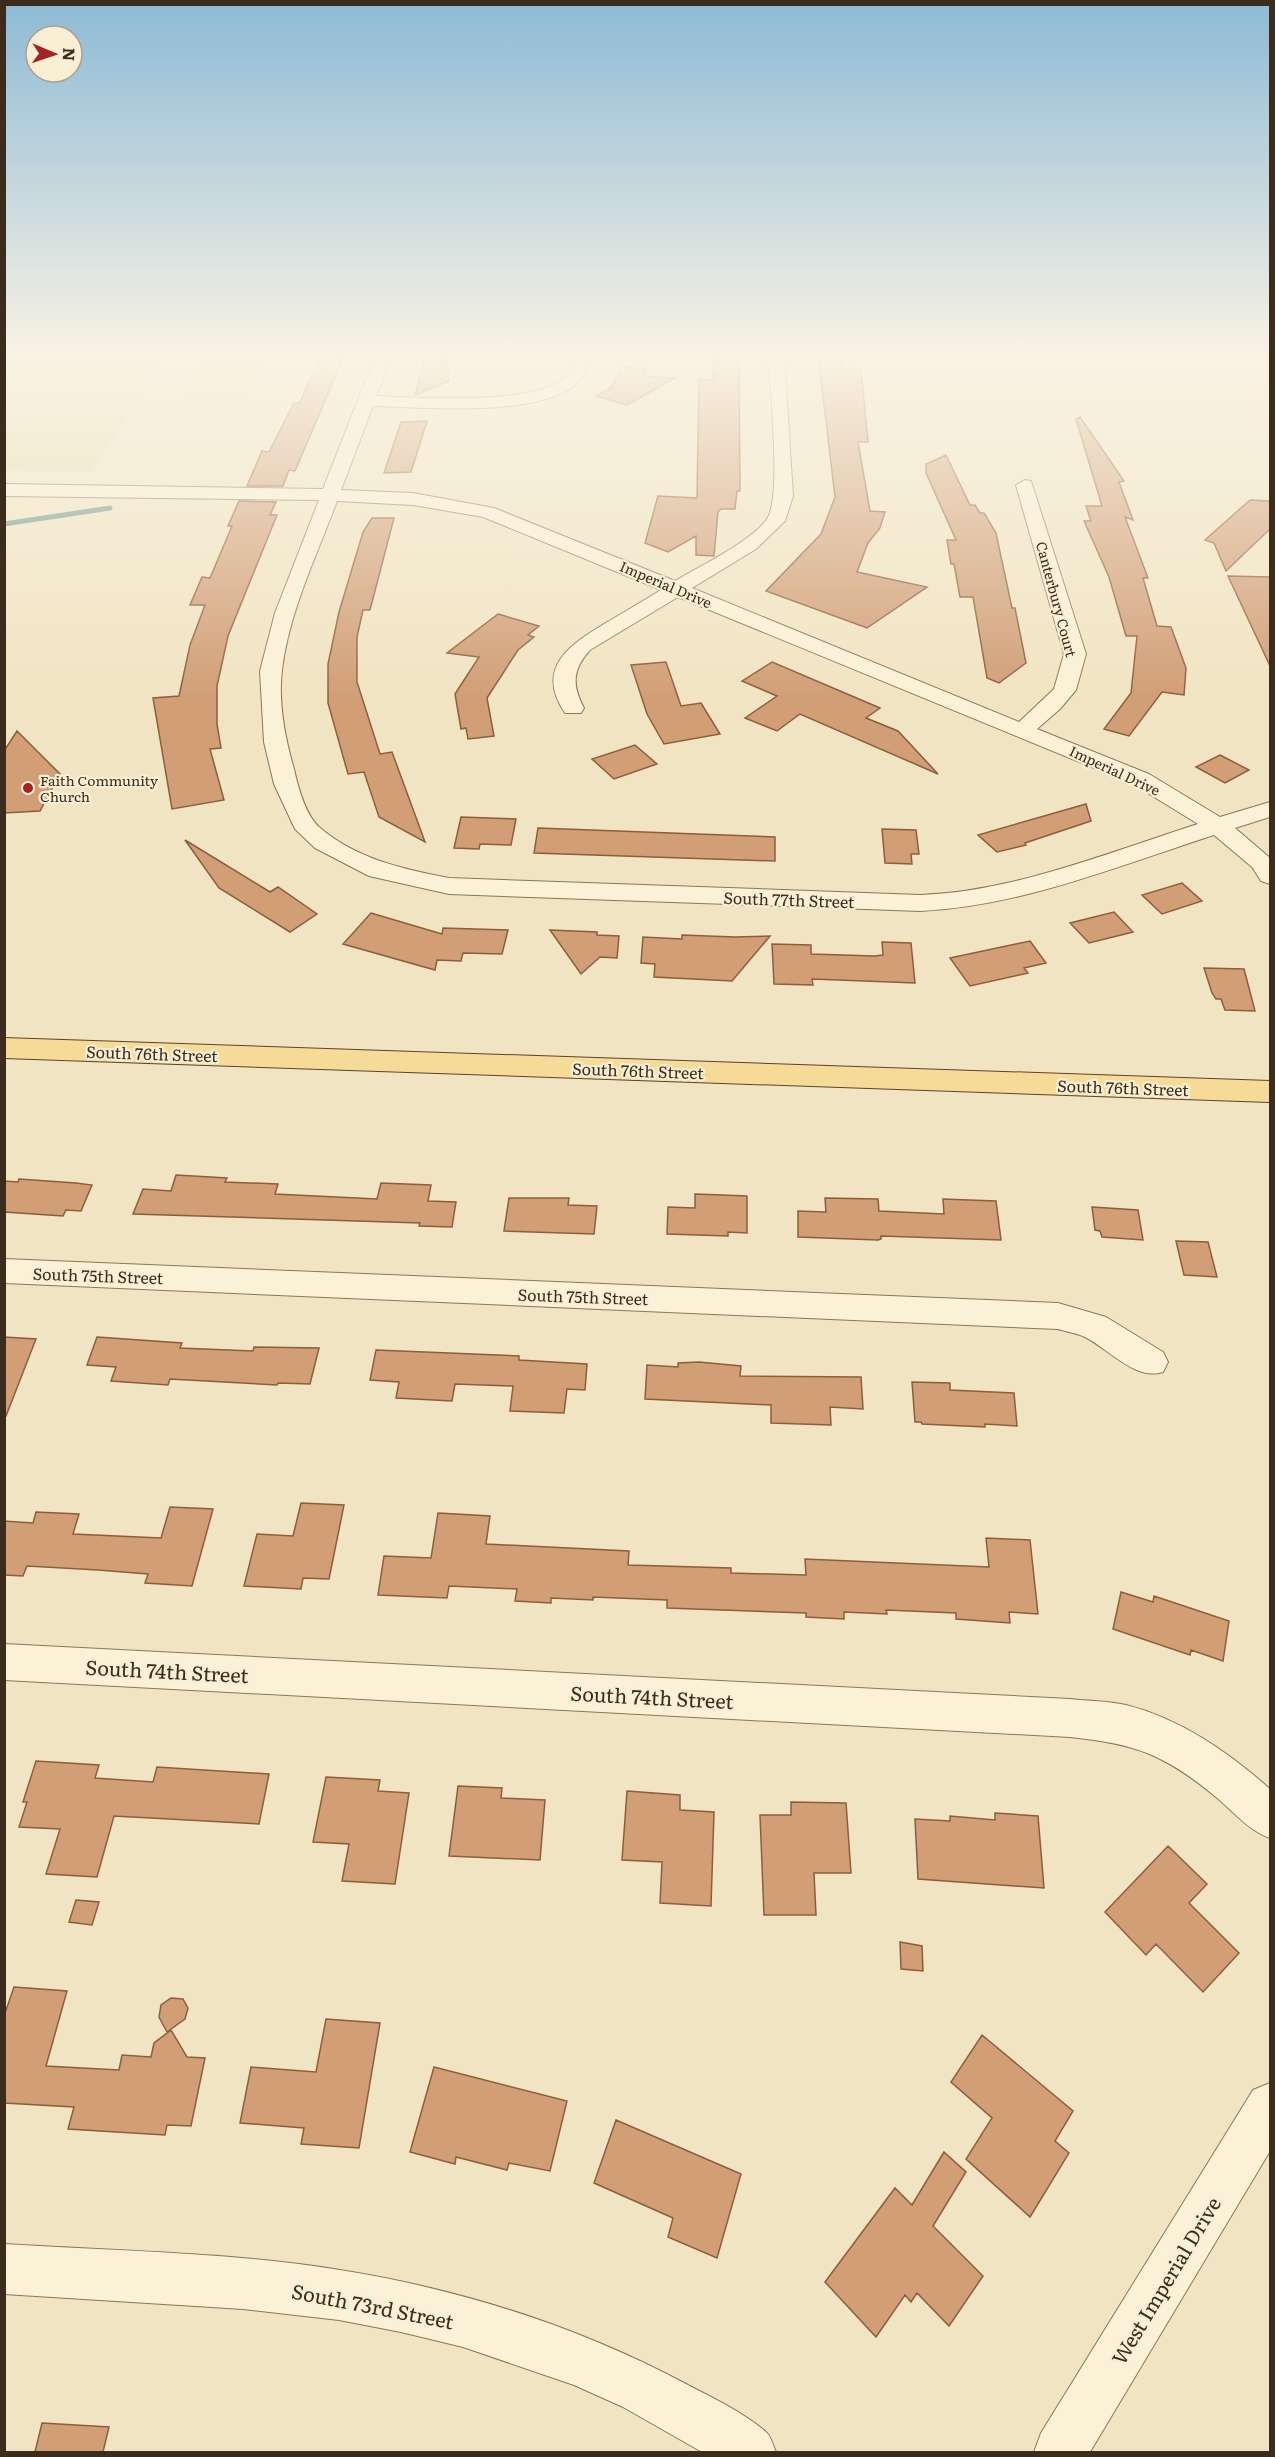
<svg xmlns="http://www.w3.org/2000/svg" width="1275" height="2457" font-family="Literata,serif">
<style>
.farmland{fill:#e7dfaf}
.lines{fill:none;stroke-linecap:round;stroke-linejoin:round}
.stream{stroke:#6b928a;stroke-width:5}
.building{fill:#d19e76;stroke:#8d5e3c;stroke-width:1.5}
.minor-casing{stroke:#8c7558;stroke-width:2}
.major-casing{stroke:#5a432d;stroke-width:2}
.minor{fill:#fbf1d6;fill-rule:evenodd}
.major{fill:#f6db98;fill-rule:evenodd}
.poi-dot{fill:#9f2624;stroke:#f8eed3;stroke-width:2}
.labels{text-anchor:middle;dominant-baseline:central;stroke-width:4.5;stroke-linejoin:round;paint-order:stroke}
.far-street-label{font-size:14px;fill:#3b2c1d;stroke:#f8eed3}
.far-poi-label{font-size:14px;fill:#3b2c1d;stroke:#f8eed3;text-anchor:start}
.street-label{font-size:16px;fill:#3b2c1d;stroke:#f8eed3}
.near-street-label{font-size:20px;fill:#3b2c1d;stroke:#f8eed3}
</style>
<rect width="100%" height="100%" fill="#f1e4c2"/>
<path class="farmland" d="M5 354H167L92 472 5 470Z
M207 354H265L242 401 234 407 210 411 193 408 187 400 188 386Z"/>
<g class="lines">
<path class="stream" d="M4 524 110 508"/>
</g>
<path class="building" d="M321 354H345L295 471 289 470 283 486H247L262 451 269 452 294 403H300Z
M426 354H446L449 381 415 395Z
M713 354H739L740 491H737L735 509H721L718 512 714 556 696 555V536L668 552 645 543 658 496 697 498 699 379 713 380Z
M818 354H842L844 368 861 369 868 442H858L870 511 885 512 880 528 868 543 857 572 927 587 867 628 766 591 821 534 835 497Z
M621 367 647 369 644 376 675 378 627 405 596 396 612 387Z
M1080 417 1124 481 1119 482 1133 520 1125 517 1148 578H1143L1157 626 1171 627 1186 668 1184 695 1162 692 1129 736 1104 729 1131 693 1137 636H1126L1109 577 1084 521H1091L1086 506H1102L1076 419Z
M427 421 411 472 384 473 401 422Z
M946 455 970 505H975L980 513H984L996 533 1012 608H1015L1026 663 999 683 987 678 973 597H960L954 564H951L947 540H956L926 473V464Z
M1250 500 1270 501V529L1226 571 1214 543 1205 540Z
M239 501 276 502 270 515H277L228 636 217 686V724L221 748 210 749 224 800 172 809 153 698 179 696 190 645 205 605H190L202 577 210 578 232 526H228Z
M372 518H394L370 610H363L357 637V682L380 754 392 752 425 842 379 817 364 772 348 774 328 703V664L339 612 363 532Z
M1228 576 1270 577V666Z
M498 614 539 626 528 635 534 637 518 650 487 698 494 736 468 739 466 728 461 729 455 694 479 657 447 653Z
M666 662 681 706 701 703 720 734 664 744 647 714 631 665Z
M772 662 880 708 866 718 898 731 938 774 800 714 777 731 745 718 777 696 742 681Z
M17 731 60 774 40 811 4 813V751Z
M635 745 657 764 614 779 592 759Z
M1220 755 1249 770 1225 783 1196 767Z
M1086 804 1091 821 1025 843 1026 845 997 852 978 835Z
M461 817 516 819 511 845 480 844 479 849 454 848Z
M538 828 775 837V861L534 853Z
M882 829 916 830 919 854H911L912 864 885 863Z
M185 840 270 892 278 887 317 914 290 932 219 888Z
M1182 883 1202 901 1162 914 1142 895Z
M1114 912 1133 932 1089 943 1070 923Z
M371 913 442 934 443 928 508 930 502 954 463 953 461 961 437 960 435 970 343 944Z
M550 930 597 932V935L619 936 617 958 600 957 581 974Z
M682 935 735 937 770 936 732 981 654 977 655 964 641 963 643 937 682 939Z
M1030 941 1046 963 1024 968 1028 973 970 986 950 958Z
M882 942 911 943 915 983 812 979 813 985 774 984 772 944 811 945V954L874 956 883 955Z
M1204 968 1244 969 1255 1011 1225 1010 1221 999H1216L1212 993Z
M176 1175 227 1178 225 1182 278 1184 275 1194 377 1199 381 1183 431 1185 428 1201 456 1202 452 1227 419 1226 420 1223 133 1214 143 1189 171 1191Z
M19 1179 76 1183 92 1185 81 1211 66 1210 63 1216 4 1212V1181L18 1182Z
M695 1194 747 1196V1233L728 1232V1236L667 1234 668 1207 695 1208Z
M509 1198H569L568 1205 597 1206 594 1234 504 1231Z
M825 1198 878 1199 879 1211 944 1214 943 1199 996 1201 1001 1240 881 1236V1239L878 1240 798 1237V1211L826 1212Z
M1092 1207 1138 1210 1143 1240 1102 1237 1100 1231 1095 1230Z
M1176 1241 1208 1242 1217 1277 1184 1275Z
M4 1337 36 1339 6 1416H4Z
M97 1337 182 1343 180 1348 253 1351 254 1347 319 1348 310 1384 278 1383 277 1385 170 1379 168 1385 111 1381 116 1367 87 1365Z
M376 1350 519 1356V1360L587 1364 585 1390 567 1389 564 1413 510 1411 513 1386 455 1384 452 1401 396 1398 399 1382 370 1380Z
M699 1362 741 1366 740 1376 861 1377 863 1409 830 1407 831 1425 771 1423V1405L645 1399 647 1365 678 1367V1363Z
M912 1382 950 1383V1390L1014 1393 1017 1426 985 1424V1427L922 1424 921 1422H915Z
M301 1503 344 1505 329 1579 303 1578 301 1589 244 1586 257 1534 293 1536Z
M170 1507 213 1509 192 1586 145 1583 148 1574 98 1570 27 1566 23 1576 4 1575V1521L33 1523 36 1512 79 1514 73 1534 161 1538Z
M438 1513 490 1516 486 1544 629 1551 628 1565 731 1568V1573L806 1575 805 1559 989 1567 986 1538 1030 1540 1038 1614 1009 1612 1010 1623 956 1619V1613L886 1610 887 1614 844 1612V1619L806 1617V1613L667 1608V1600L593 1597V1600L551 1598V1603L515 1601 517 1589 449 1586 447 1598 378 1595 384 1556 431 1558Z
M1121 1592 1153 1602 1154 1596 1229 1621 1223 1661 1191 1650 1190 1655 1113 1629Z
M36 1761 99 1765 95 1778 153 1782 157 1767 269 1774 259 1824 114 1816 97 1877 46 1874 60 1829 19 1827 27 1802H23Z
M326 1777 380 1780 378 1791 409 1793 395 1884 342 1881 349 1844 313 1842Z
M458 1786 502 1788 501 1798 545 1800 540 1860 449 1856Z
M627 1791 680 1795V1810L714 1812 711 1906 660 1903 662 1862 622 1860Z
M791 1802 846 1803 851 1873H814L816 1915H764L760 1815H791Z
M995 1813 1038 1816 1044 1888 918 1879 915 1819 950 1821V1816L995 1820Z
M1168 1846 1207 1884 1189 1903 1239 1953 1203 1992 1156 1944 1146 1955 1105 1912Z
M76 1900 99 1902 92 1925 69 1922Z
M900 1942 922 1946 923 1971 901 1969Z
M14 1987 67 1991 46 2066 119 2070 122 2055 151 2057 154 2043 171 2030 187 2057 205 2058 191 2126 167 2125 165 2135 68 2129 74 2107 4 2103V2016Z
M171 1998 183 1999 188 2008 185 2019 167 2032 159 2017 161 2005Z
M326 2019 380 2023 359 2148 301 2144 304 2128 240 2123 251 2067 316 2072Z
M982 2035 1073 2111 1055 2141 1069 2153 1030 2217 966 2159 992 2118 951 2082Z
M434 2067 567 2101 550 2171 509 2163 507 2170 456 2157 455 2164 410 2152Z
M616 2120 741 2174 717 2258 668 2237 673 2218 594 2183Z
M944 2152 966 2172 933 2226 983 2276 949 2326 917 2293 911 2302 905 2295 876 2337 825 2282 895 2188 912 2205Z
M42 2423 109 2427 103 2452H35Z"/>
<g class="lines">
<g class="minor-casing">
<path id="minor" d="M376 354H392L376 396C414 397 549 408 569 372 572 367 571 359 572 354H588C587 362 587 370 583 376 556 420 419 407 373 406L341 490 413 493 494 508 675 581C700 566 751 542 767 519 782 497 770 386 768 354H784L793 496 785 521 756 549 692 588 1019 722 1054 689 1064 654 1016 485 1025 480 1031 481 1086 654 1076 690 1060 709 1037 729 1149 774 1220 817 1270 802V817L1235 828 1270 858V884L1261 881 1252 867 1214 835C1118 866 1022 906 920 911L449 894 369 876 315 848 295 829 274 784 264 742 260 671 275 613 319 500 4 496V484L323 489ZM337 501 413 505 483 517 661 590C644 600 627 611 609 621 573 643 533 666 565 713H581L584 708C572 685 572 670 590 650L678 597 1133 784 1198 824C1107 853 1016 891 920 895L449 878C403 869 356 859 319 827 305 814 298 787 294 769 285 738 278 703 282 670 289 612 317 555 337 501Z
M4 1259 1058 1303 1106 1317 1163 1352 1168 1362 1163 1372C1135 1381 1109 1349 1085 1337 1077 1333 1067 1332 1058 1329L4 1283Z
M4 1644 1070 1699C1088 1701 1108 1701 1126 1705 1181 1719 1228 1752 1270 1789V1838C1249 1831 1233 1811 1216 1797 1164 1754 1136 1744 1070 1737L4 1680Z
M1270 2083V2151L1090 2452H1034L1041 2433 1253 2090Z
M4 2244C116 2251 229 2252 340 2270 459 2289 577 2326 684 2383 711 2397 743 2412 766 2432 771 2436 773 2446 776 2452H702L623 2407 574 2385 463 2347 401 2332 339 2320 243 2309 4 2294Z"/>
</g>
<g class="major-casing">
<path id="major" d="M4 1038 1270 1081V1102L4 1058Z"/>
</g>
<use href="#minor" class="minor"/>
<use href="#major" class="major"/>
</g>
<linearGradient id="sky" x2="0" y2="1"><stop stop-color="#8dbad6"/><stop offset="0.51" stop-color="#f9f3e4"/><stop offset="1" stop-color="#f9f3e4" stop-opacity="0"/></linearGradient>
<rect width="1275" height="698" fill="url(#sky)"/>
<circle class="poi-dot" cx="28" cy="788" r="6"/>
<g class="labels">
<g class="far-street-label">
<text transform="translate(666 584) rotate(23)">Imperial Drive</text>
<text transform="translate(1057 599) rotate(75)">Canterbury Court</text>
<text transform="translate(1115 770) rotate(25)">Imperial Drive</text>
</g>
<g class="far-poi-label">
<text x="40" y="780">Faith Community<tspan x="40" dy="16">Church</tspan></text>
</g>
<g class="street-label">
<text transform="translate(789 899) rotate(2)">South 77th Street</text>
<text transform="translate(152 1053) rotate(2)">South 76th Street</text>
<text transform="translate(638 1070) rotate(2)">South 76th Street</text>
<text transform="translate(1123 1087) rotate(2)">South 76th Street</text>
<text transform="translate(98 1275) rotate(2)">South 75th Street</text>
<text transform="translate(583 1296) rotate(2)">South 75th Street</text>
</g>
<g class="near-street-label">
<text transform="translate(167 1670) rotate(3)">South 74th Street</text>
<text transform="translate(652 1696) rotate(3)">South 74th Street</text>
<text transform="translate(1165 2280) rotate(-59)">West Imperial Drive</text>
<text transform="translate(373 2305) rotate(11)">South 73rd Street</text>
</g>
</g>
<rect width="1275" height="2457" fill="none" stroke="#3b2c1d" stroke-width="12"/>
<g transform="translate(54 54) rotate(92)"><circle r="28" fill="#f8eed3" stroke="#aca08a" stroke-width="1.5"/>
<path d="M0-4.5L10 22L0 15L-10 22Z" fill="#9f2624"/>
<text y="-9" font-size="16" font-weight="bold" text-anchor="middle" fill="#3b2c1d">N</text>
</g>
</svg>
